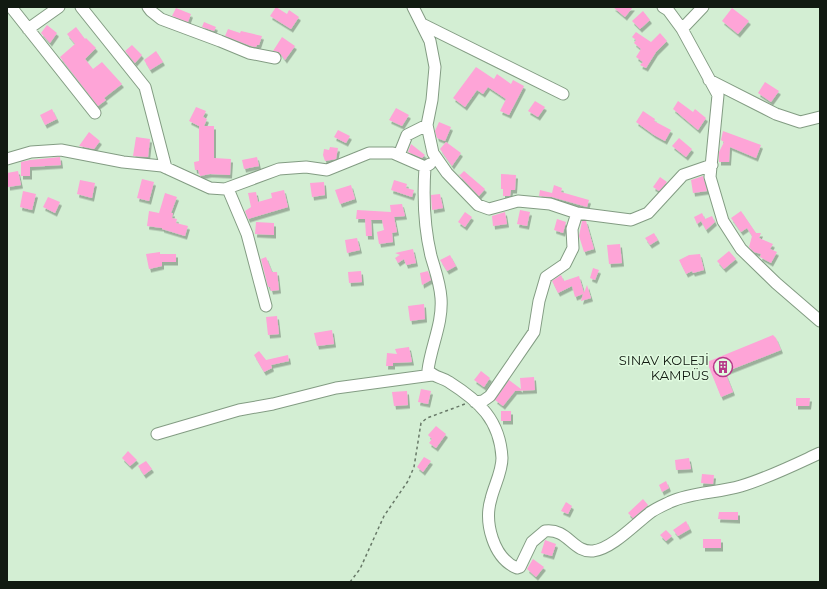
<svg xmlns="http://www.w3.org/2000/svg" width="827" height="589" font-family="Montserrat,sans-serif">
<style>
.building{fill:#fea4d7;filter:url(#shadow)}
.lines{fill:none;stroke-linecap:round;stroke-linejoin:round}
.minor-casing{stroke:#839c83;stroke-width:13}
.path{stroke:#687968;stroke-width:1.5;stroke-dasharray:3 3;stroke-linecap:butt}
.minor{stroke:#fff;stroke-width:11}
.labels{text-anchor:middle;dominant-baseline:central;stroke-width:3;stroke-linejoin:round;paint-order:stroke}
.poi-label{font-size:13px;fill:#111a11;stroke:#e1fbe0;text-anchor:end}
</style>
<defs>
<filter id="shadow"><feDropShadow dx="2" dy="3.5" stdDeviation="0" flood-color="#0004"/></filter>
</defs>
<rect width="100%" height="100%" fill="#d3eed3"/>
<path class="building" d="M276 7 287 14 289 10 299 17 291 29 270 16Z
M613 7H633L625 17Z
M176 8 191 14 188 22 172 16Z
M732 8 749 21 738 34 722 21Z
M643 11 650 20 640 29 632 21Z
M204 22 216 27 214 31 202 27Z
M47 25 57 33 50 43 41 33Z
M76 27 85 39 86 38 96 48 85 59 93 69 102 62 122 84 104 98 106 100 98 106 60 57 75 44 67 34Z
M228 29 240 33 241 31 262 36 259 45H257L256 47 251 46 225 36Z
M636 32 651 42 660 33 667 41 656 52 646 68 640 65 643 62 636 57 641 49 634 43 636 40 632 37Z
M282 37 295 46 285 60 279 52 273 51Z
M132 45 142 55 135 63 125 51Z
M156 51 163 62 150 70 144 60Z
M476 67 494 79 497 74 511 84 513 80 524 86 509 115 500 111 506 99 488 87 483 94 477 90 465 107 453 98Z
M765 82 779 91 771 102 758 93Z
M535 101 545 107 538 117 528 111Z
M678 101 693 112 695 109 706 118 698 130 673 109Z
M196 107 206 111 203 117 207 119 204 126H214V158L231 159 230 175 210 174 200 176 198 170H195L194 162 199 161V126L189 121Z
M396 108 409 115 402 126 389 120Z
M52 109 57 119 45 125 40 115Z
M643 111 655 119 654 121 671 130 665 141 654 135 636 122Z
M439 122 451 127 445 141 437 138 435 131Z
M338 130 350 136 346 143 334 137Z
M723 131 761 145 756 158 730 147 729 162H719V152L724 142 721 140Z
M89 132 100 141 94 149 79 146Z
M136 137 150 139 148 157 133 156Z
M679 138 692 149 686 157 672 146Z
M446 142 461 153 452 166 440 149Z
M411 144 425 155 422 158 408 152Z
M330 147 338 148 336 159 325 161 323 155 324 149 329 150Z
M60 157 61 165 30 167V176H21V162L30 160Z
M257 157 259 166 244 169 242 160Z
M18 171 21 185 8 187 7 173Z
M464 171 485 189 479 196 458 174 460 175Z
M501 174 516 175 515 190H511L510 196H503V189H501Z
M703 176 707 191 693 193 691 180Z
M660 177 667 182 659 191 653 187Z
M142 179 154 182 149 201 137 198Z
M80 180 95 183 92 198 77 194Z
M394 180 407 184 406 188 414 190 412 197 391 190Z
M324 182 325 195 312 197 310 183Z
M351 185 355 199 340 204 335 190Z
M554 185 562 188 561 192 589 200 587 207 552 197 539 196 540 190 552 193Z
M284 190 288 207 248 219 245 211 251 207 248 193 256 192 258 202 272 198 271 193Z
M23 191 36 194 32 210 20 207Z
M165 193 177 197 171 213H173L172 218 177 219 176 223 188 226 185 236 162 229V228L147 226 149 211 159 213Z
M440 194 443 208 432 210 431 195Z
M48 197 60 202 55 213 43 207Z
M402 204 405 216 394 217 397 232 392 233 393 242 379 244 377 232 384 230 382 220H371L372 236H366L365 219H356L357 210 391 212 390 205Z
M520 210 530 212 527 226 517 224Z
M741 211 756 233H761L759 238 773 244 770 249 777 252 771 263 760 257 761 254 754 252 749 247 752 236 747 228 741 232 731 218Z
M465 212 472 217 465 227 458 222Z
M505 212 507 224 493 226 492 216Z
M702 213 705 219 712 216 715 222 706 230 701 221 697 224 694 217Z
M557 219 566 222 563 233 554 230Z
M582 221H586L594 249 584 252 579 236Z
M256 222 274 223V235L255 234Z
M654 233 658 240 650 245 645 238Z
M357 238 360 250 347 253 345 240Z
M620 244 622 263 609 264 607 245Z
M413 249 416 263 406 265 404 259 398 263 395 258 400 255 395 253Z
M729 251 736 259 724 269 717 261Z
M160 252V254H176V262H162V266L149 269 146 254Z
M700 254 704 270 693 273 692 271 686 274 679 260 689 255Z
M450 255 456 266 447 271 440 260Z
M266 257 272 272H277L279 290 271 291 270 287H268L261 259Z
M593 268 599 270 595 280 590 278Z
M361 271 362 282 349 283 348 272Z
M428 271 431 280 422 285 420 273Z
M561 275 564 281 579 276 584 293 587 285 591 298 581 301 583 294 575 297 572 286 558 293 552 281Z
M424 304 425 319 410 321 408 306Z
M277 316 279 334 268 335 266 317Z
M332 330 334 344 317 346 314 333Z
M773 335 776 338 781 350 725 372 733 392 721 397 707 362Z
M409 347 412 362 393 363V366H386L387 353 397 354 395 349Z
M259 351 266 360 288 355 289 361 271 365 272 368 264 372 254 355Z
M481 371 490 378 484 387 474 380Z
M534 377 535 390 515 391 503 406 495 400 509 380 521 389 520 378Z
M421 389 431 391 428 404 418 402Z
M407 391 408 405 394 406 392 392Z
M796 398H810L809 406H796Z
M501 411H511V421H501Z
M436 426 446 434 436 448 429 443 432 439 428 435Z
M128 451 137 460 130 466 122 458Z
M424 457 431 461 423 472 417 467Z
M689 458 691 469 676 470 675 460Z
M146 461 152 469 144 475 138 466Z
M702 474 714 475 713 484 701 483Z
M666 481 669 488 662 492 659 485Z
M643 499 648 505 633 518 628 513Z
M566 502 572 506 568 514 561 511Z
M719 512H738V520L718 519Z
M686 521 690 529 678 536 673 530Z
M666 530 672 536 666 541 660 535Z
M703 539H721V548H703Z
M545 540 556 544 552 556 541 553Z
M533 559 544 567 536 577 527 569Z"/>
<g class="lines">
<g class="minor-casing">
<path id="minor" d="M11 7 95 113
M81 7 145 87 166 168
M148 7 151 11 161 19 220 41 249 53 275 58
M413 7 430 41 435 67 432 100 427 125 433 153 447 173 478 205 489 209 518 201 550 204 577 213 631 220 648 213 683 175 712 165
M663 7 668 10 682 29 718 95 710 177 723 221 741 249 776 283 820 321
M422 24 563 94
M28 29 59 7
M682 29 703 7
M709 80 776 114 800 122 820 117
M399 155 407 135 427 125
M7 159 31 152 61 150 123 162 162 166 210 188 225 189 279 169 306 167 327 170 369 153H393L425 167 430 164
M425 167C423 197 424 227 431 256 435 270 440 283 441 298 443 323 431 346 428 370 434 378 442 377 449 382 479 401 500 420 502 458 502 472 494 486 491 499 484 522 493 558 517 568L520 567 532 542 545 531C568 528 573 553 593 551 612 549 636 523 651 512 657 508 664 505 670 502 692 492 718 493 741 486 768 478 794 465 820 453
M228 189 247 234 266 306
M475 402 483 401 490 396 534 332 539 301 546 277 565 264 573 248 572 229 577 213
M157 434 239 410 273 404 336 388 432 375"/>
</g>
<path class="path" d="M350 582 360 569 384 516 408 481 414 467 421 423 427 418 465 404"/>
<use href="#minor" class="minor"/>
</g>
<defs>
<g id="building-ring" transform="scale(1)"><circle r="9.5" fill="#e1fbe0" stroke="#b63989" stroke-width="1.5"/><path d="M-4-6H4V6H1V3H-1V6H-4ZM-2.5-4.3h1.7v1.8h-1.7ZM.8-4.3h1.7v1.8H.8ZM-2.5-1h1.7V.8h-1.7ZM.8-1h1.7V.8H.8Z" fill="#b63989"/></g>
</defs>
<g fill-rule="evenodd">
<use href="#building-ring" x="723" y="367"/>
</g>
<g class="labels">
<g class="poi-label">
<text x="709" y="360">SINAV KOLEJİ<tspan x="709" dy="15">KAMPÜS</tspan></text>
</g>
</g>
<rect width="827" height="589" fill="none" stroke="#111a11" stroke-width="16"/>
</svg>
